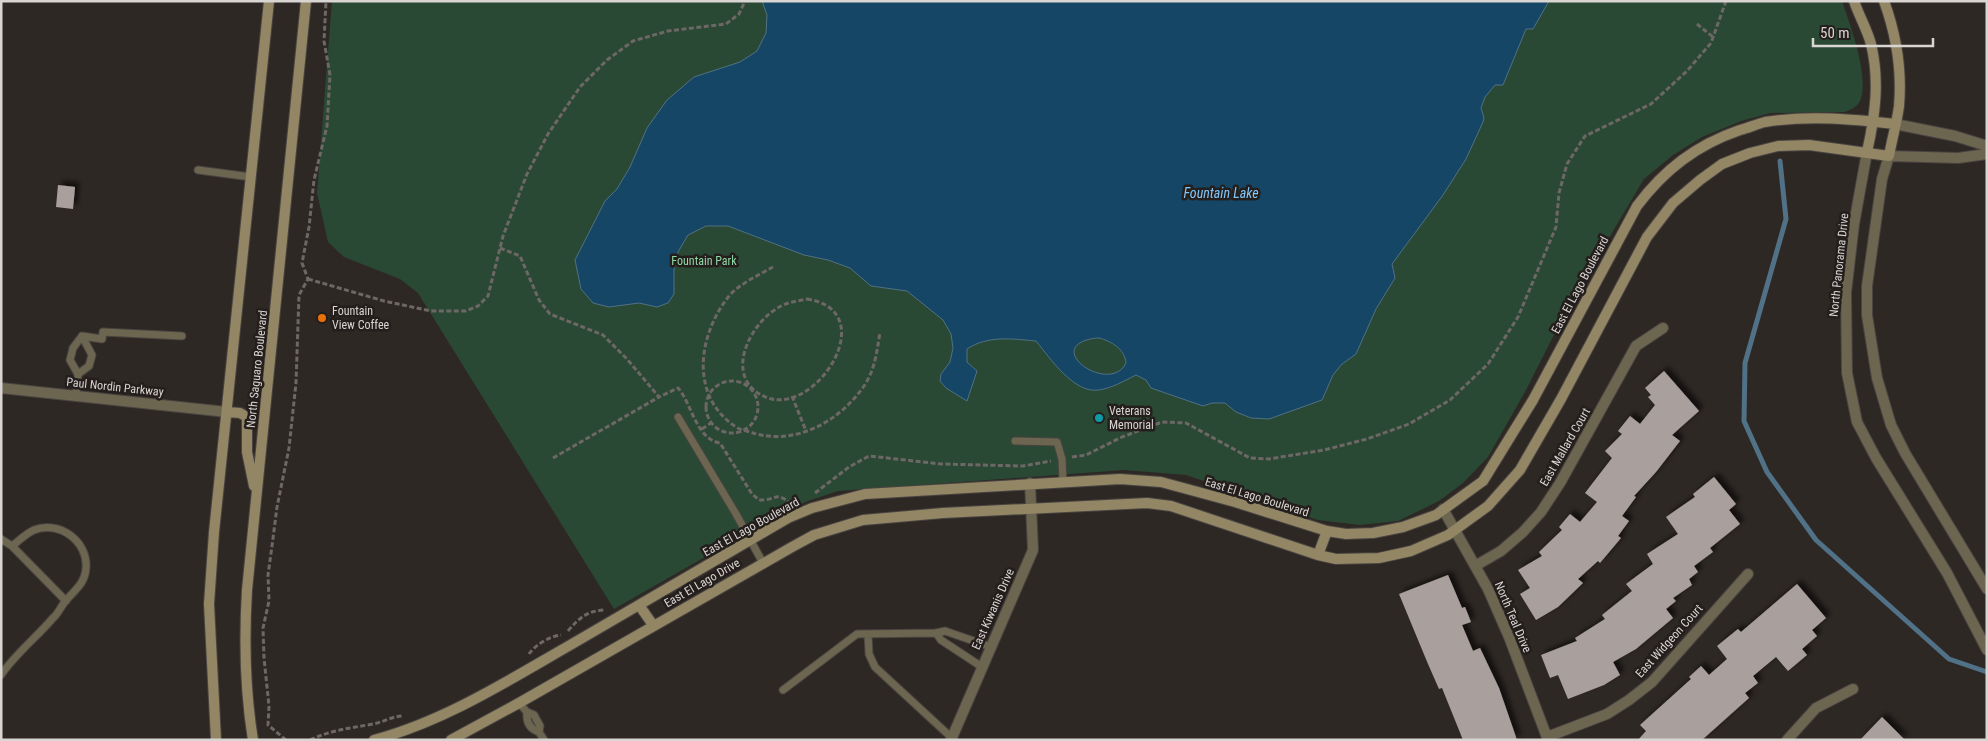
<svg xmlns="http://www.w3.org/2000/svg" width="1988" height="741" font-family="'Roboto Condensed',sans-serif">
<style>
.green{fill:#2a4934}
.water{fill:#164665;stroke:#507186;fill-rule:evenodd}
.lines{fill:none;stroke-linecap:round;stroke-linejoin:round}
.stream{stroke:#507186;stroke-width:5}
.building{fill:#a9a09e;filter:url(#shadow)}
.lane-casing{stroke:#494441;stroke-width:9}
.street-casing{stroke:#494441;stroke-width:12}
.secondary-casing{stroke:#494441;stroke-width:12}
.path{stroke:#6d6765;stroke-width:3;stroke-dasharray:5 2.5;stroke-linecap:butt}
.lane{stroke:#6c6550;stroke-width:7}
.street{stroke:#6c6550;stroke-width:10}
.secondary{stroke:#928665;stroke-width:10}
.food-dot{fill:#e8710a;stroke:#241e1c;stroke-width:2}
.culture-dot{fill:#0f9aa8;stroke:#241e1c;stroke-width:2}
.labels{text-anchor:middle;dominant-baseline:central;stroke-width:5;stroke-linejoin:round;paint-order:stroke}
.park-label{font-size:12px;fill:#8fd9a6;stroke:#241e1c}
.street-label{font-size:12px;fill:#d9d5d3;stroke:#241e1c}
.poi-label{font-size:12px;fill:#d9d5d3;stroke:#241e1c;text-anchor:start}
.water-label{font-size:14px;font-style:italic;fill:#80c7fb;stroke:#241e1c}
</style>
<defs>
<filter id="shadow"><feDropShadow dx="4.5" dy="-4.5" stdDeviation="2.5" flood-color="#0009"/></filter>
</defs>
<rect width="100%" height="100%" fill="#2e2825"/>
<path class="green" d="M332 1H1842C1850 25 1870 77 1860 101 1857 107 1851 110 1844 112L1770 113 1741 121 1702 137 1673 155 1644 179 1569 305 1526 390 1488 457 1463 483 1439 501 1398 521 1360 525 1318 520 1186 475 1124 470 838 491 808 501 780 514 614 609 418 293 400 279 344 257 328 242 317 193Z"/>
<path class="water" d="M762 1H1549L1533 29H1526L1503 85H1495L1485 97 1481 108 1484 118 1483 122 1466 159 1443 195 1392 264 1395 278 1376 309 1356 354 1342 364 1333 375 1322 400 1269 419 1251 418 1236 412 1225 403H1212L1203 406 1151 388 1146 380 1136 375C1124 381 1112 388 1099 390 1074 394 1050 358 1036 341 1013 339 988 335 967 349V362L977 371 967 401 946 388 940 381 941 374 950 362 953 348 951 334 943 320 907 291 871 286 850 268 828 260 804 255 728 226H706L688 235 678 252 674 270V294L668 303 657 307 639 303 609 307 593 303 581 289 575 260 605 201 617 189 630 167 647 128 667 100 694 77 740 62 757 51 766 33 767 15ZM1099 338C1111 341 1125 349 1126 363 1117 382 1089 374 1078 361 1065 345 1087 338 1099 338Z"/>
<g class="lines">
<path class="stream" d="M1780 161 1786 219 1745 363 1744 421 1767 472 1816 540 1949 659 1987 672"/>
</g>
<path class="building" d="M58 185 75 187 73 209 56 207Z
M1664 371 1699 411 1672 435 1680 441 1656 472 1634 496 1636 497 1622 516 1629 521 1618 536 1621 538 1600 563 1598 561 1578 579 1583 583 1558 607 1536 620 1520 594 1530 588 1518 570 1542 556 1539 552 1562 530 1559 527 1570 514 1580 522 1597 502 1585 493 1612 458 1605 451 1622 434 1618 431 1630 416 1640 424 1655 405 1648 397 1651 395 1645 388Z
M1714 477 1736 504 1729 510 1740 524 1710 548 1713 552 1694 566 1698 572 1689 579 1692 585 1673 598 1676 601 1666 609 1673 618 1636 649 1613 662 1620 675 1604 685 1568 699 1558 675 1550 678 1541 655 1577 641 1575 638 1605 619 1602 615 1632 591 1626 584 1653 564 1647 554 1678 534 1666 517 1695 497 1693 494Z
M1448 575 1462 608 1465 607 1471 622 1462 625 1473 651 1480 648 1499 688 1517 740H1463L1442 688 1439 689 1428 664 1399 594Z
M1797 584 1826 618 1812 630 1817 636 1802 649 1807 655 1788 671 1776 657 1753 676 1758 683 1745 693 1749 698 1702 740H1638L1646 731 1640 725 1691 679 1689 677 1701 666 1709 675 1727 659 1717 646 1738 629 1741 632Z
M1882 717 1905 740H1860Z"/>
<g class="lines">
<g class="lane-casing">
<path id="lane" d="M198 170 251 177
M82 336 102 339 103 332 182 336
M76 396 78 374 70 360 73 348 82 336 92 355 89 366 78 374
M678 417 736 514 763 563
M1015 441 1057 442 1062 459 1063 482
M1 539 12 546 66 601
M936 633 941 640 982 667
M868 634 869 654 875 667 952 738
M1 675C16 653 36 638 53 618 58 614 60 608 64 603 73 591 85 585 86 568 88 541 59 520 34 530 25 534 19 541 12 546
M783 690 857 634 936 633 945 631 991 647
M519 703 527 712 534 715 540 726 539 732C530 729 526 722 527 712
M539 732 544 740"/>
</g>
<g class="street-casing">
<path id="street" d="M1895 124 1955 136 1987 146
M1867 152 1854 224 1846 293 1847 373 1857 422 1876 458 1947 573 1987 650
M1987 154 1958 158 1889 156 1882 179 1867 286V315L1877 378 1891 425 1905 453 1987 589
M1 388 227 412
M1443 509 1488 589 1509 637 1548 740
M1475 566 1501 551 1523 532 1541 512 1560 483 1636 346 1663 328
M1547 737 1607 714 1629 700 1652 682 1748 574
M951 740 1033 550 1030 483
M1787 740 1816 708 1853 689"/>
</g>
<g class="secondary-casing">
<path id="secondary" d="M1854 1C1859 16 1867 29 1871 44 1880 81 1875 116 1867 152
M227 412 240 413 247 417V452L254 486
M1318 555 1327 531
M639 605 653 625
M216 740 209 604 214 532 269 1
M253 740C245 691 244 640 247 590L306 1
M374 740C445 721 509 680 572 644 644 602 716 560 788 518L812 508 865 494 1120 479 1161 482 1235 502 1327 531 1346 534 1373 533 1403 527 1436 515 1483 481 1533 400 1637 206C1664 170 1696 145 1740 130 1748 128 1757 124 1765 122 1808 115 1852 119 1895 124
M451 740 519 703 792 547 814 535 863 520 943 513 1147 503 1171 506 1318 555 1336 559 1379 558 1411 551 1448 535 1488 506 1520 470 1561 399 1647 237 1673 203 1700 180 1722 164 1750 153 1778 146 1809 145 1889 156C1892 139 1897 122 1899 106 1902 71 1896 34 1884 1"/>
</g>
<path class="path" d="M1697 24 1713 37
M500 248 520 256 539 300 550 314 603 335 627 359 659 397 678 388C692 404 696 439 720 443L752 494 759 500C777 501 775 490 791 504
M773 267C759 275 739 284 729 296 698 335 689 396 736 427 740 430 748 431 753 433 796 446 840 421 864 386 875 370 877 351 880 332
M308 279 384 301 431 311H466L478 306 488 296 503 236 527 174 548 134 580 87 607 60 633 41 668 31 726 24 739 14 745 1
M807 299C883 311 817 415 768 398 721 381 748 323 781 306 789 302 798 301 807 299Z
M706 407a26 26 0 1 1 52 0a26 26 0 1 1-52 0Z
M792 396 806 431
M702 429 711 423
M1072 457 1086 455 1122 437 1162 422 1186 423 1250 458 1269 459 1324 450 1367 439 1409 424 1450 400 1488 364 1518 317 1556 227 1559 193 1567 164 1585 136 1651 104 1687 71 1711 43 1726 1
M553 458 659 397
M815 493 849 467 869 456 941 464 1023 466 1051 461
M568 631C579 618 587 611 604 610
M529 654C535 645 550 636 561 635
M286 740 268 725 269 706 264 658 263 628 269 601 268 575 272 546 277 507 289 448 296 383 299 295 308 279 302 263 309 227 314 180 327 126 330 75 324 41 326 1
M310 740C331 730 351 728 373 724 384 722 392 716 404 716"/>
<use href="#lane" class="lane"/>
<use href="#street" class="street"/>
<use href="#secondary" class="secondary"/>
</g>
<circle class="food-dot" cx="322" cy="318" r="5"/>
<circle class="culture-dot" cx="1099" cy="418" r="5"/>
<g class="labels">
<g class="park-label">
<text x="704" y="261">Fountain Park</text>
</g>
<g class="street-label">
<text transform="translate(1839 265) rotate(-84)">North Panorama Drive</text>
<text transform="translate(1580 285) rotate(-62)">East El Lago Boulevard</text>
<text transform="translate(257 369) rotate(-84)">North Saguaro Boulevard</text>
<text transform="translate(115 387) rotate(6)">Paul Nordin Parkway</text>
<text transform="translate(1565 447) rotate(-60)">East Mallard Court</text>
<text transform="translate(1257 497) rotate(17)">East El Lago Boulevard</text>
<text transform="translate(751 527) rotate(-29)">East El Lago Boulevard</text>
<text transform="translate(702 583) rotate(-30)">East El Lago Drive</text>
<text transform="translate(993 609) rotate(-66)">East Kiwanis Drive</text>
<text transform="translate(1513 617) rotate(67)">North Teal Drive</text>
<text transform="translate(1669 641) rotate(-48)">East Widgeon Court</text>
</g>
<g class="poi-label">
<text x="332" y="311">Fountain<tspan x="332" dy="14">View Coffee</tspan></text>
<text x="1109" y="411">Veterans<tspan x="1109" dy="14">Memorial</tspan></text>
</g>
<g class="water-label">
<text x="1221" y="193">Fountain Lake</text>
</g>
</g>
<rect width="1988" height="741" fill="none" stroke="#d9d5d3" stroke-width="5"/>
<path d="M1813 38v8h120v-8" fill="none" stroke="#d9d5d3" stroke-width="2.5"/>
<text x="1820" y="38" font-size="15" fill="#d9d5d3" stroke="#241e1c" stroke-width="4" paint-order="stroke">50 m</text>
</svg>
